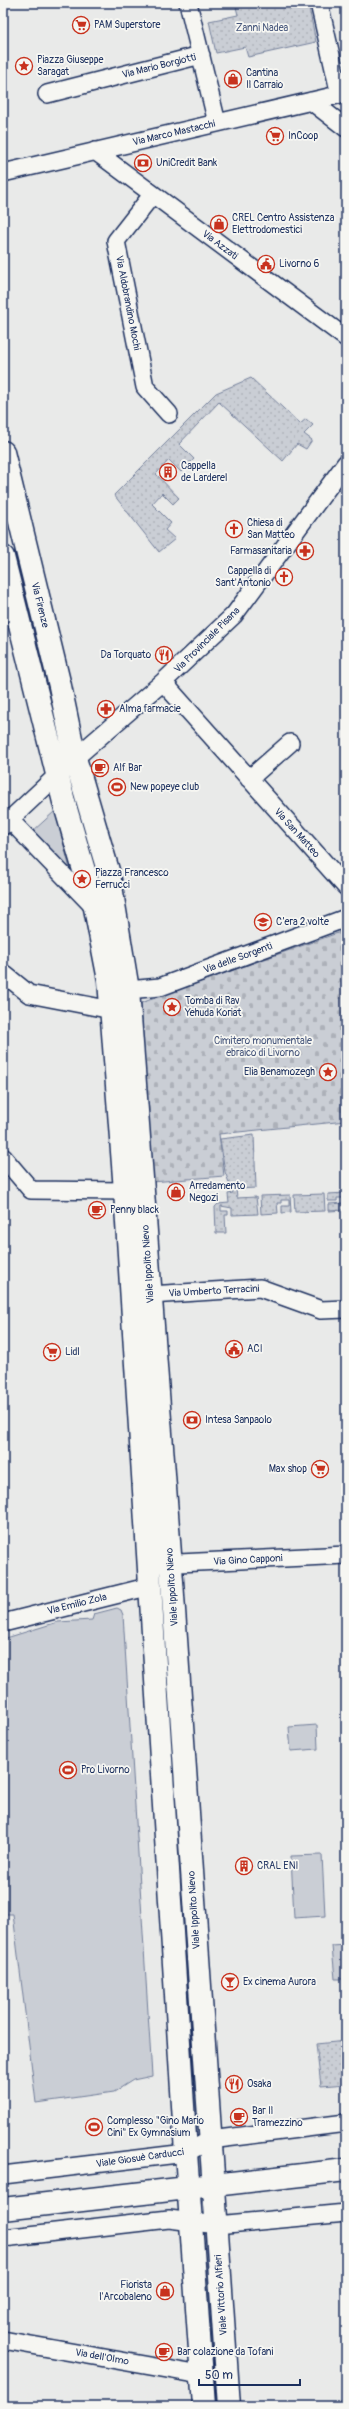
<svg xmlns="http://www.w3.org/2000/svg" width="349" height="2409" font-family="Pangolin,sans-serif">
<style>
.grass{fill:#caced5;stroke:#727e9a}
.cemetery{fill:url(#cemetery-stones);stroke:#727e9a}
.park{fill:url(#park-dots);stroke:#727e9a}
.lines{fill:none;stroke-linecap:round;stroke-linejoin:round}
.minor-casing{stroke:#1b2f5e;stroke-width:20}
.major-casing{stroke:#1b2f5e;stroke-width:25}
.minor{stroke:#f6f6f2;stroke-width:17}
.major{stroke:#f6f6f2;stroke-width:22}
.labels{text-anchor:middle;dominant-baseline:central;stroke-width:3.5;stroke-linejoin:round;paint-order:stroke}
.poi-label{font-size:10px;fill:#1b2f5e;stroke:#f6f6f2;text-anchor:start}
.park-label{font-size:10px;fill:#47577c;stroke:#f6f6f2}
.street-label{font-size:10px;fill:#1b2f5e;stroke:#f6f6f2}
</style>
<defs>
<pattern id="cemetery-stones" width="16" height="16" patternUnits="userSpaceOnUse"><rect width="16" height="16" fill="#caced5"/><path d="M2 7V4a2 2 0 0 1 4 0v3zM10 15v-3a2 2 0 0 1 4 0v3z" fill="#adb1b9"/></pattern>
<pattern id="park-dots" width="8" height="8" patternUnits="userSpaceOnUse"><rect width="8" height="8" fill="#caced5"/><path d="M2 2h.1M6 6h.1" fill="none" stroke="#adb1b9" stroke-width="1.8" stroke-linecap="round"/></pattern>
</defs>
<rect width="100%" height="100%" fill="#e9eae9"/>
<filter id="ink" filterUnits="userSpaceOnUse"><feTurbulence type="fractalNoise" baseFrequency=".025" numOctaves="2"/><feDisplacementMap in="SourceGraphic" scale="8" xChannelSelector="R" yChannelSelector="G"/><feConvolveMatrix kernelMatrix="1 2 1 2 8 2 1 2 1" color-interpolation-filters="sRGB"/></filter>
<g filter="url(#ink)">
<path class="grass" d="M55 811 70 869 33 831Z
M117 1608 121 1610 123 1615 152 2076 133 2080 114 2092 36 2103 13 1914H3V1639L58 1622 92 1620 94 1614Z
M317 1725 318 1749 291 1751 289 1727Z
M322 1855 325 1916 294 1918 291 1856Z
M346 1945V1979H335L332 1946Z"/>
<path class="cemetery" d="M346 930V1121L219 1134 224 1176 152 1182 141 1003Z"/>
<path class="park" d="M235 3H308L316 42 248 57 245 47 216 53 209 21 238 15Z
M251 378 300 424 306 419 313 425 304 434 312 440 306 449 297 444 283 461 219 402 179 444 194 459 181 472 169 460 156 474 179 498 173 504 162 493 152 504 171 523 165 530 175 539 159 552 114 495 216 393Z
M254 1135 256 1188 236 1189 237 1198 256 1197 258 1214 232 1215V1208L221 1206V1211H228V1215H225L226 1233H216L215 1207 218 1204 229 1203 228 1194 233 1193 225 1172 220 1139Z
M346 1193V1210L329 1211V1204L344 1203V1198H337V1201H328V1194Z
M324 1194 325 1211 295 1212 294 1195Z
M290 1195 291 1212 282 1213V1206H289V1200H281V1203H277L278 1213 261 1214 260 1196Z
M346 2041V2084L321 2086 316 2044Z"/>
<g class="lines">
<g class="minor-casing">
<path id="minor" d="M188 3 217 123
M319 3 340 95
M47 94 201 55
M311 101 346 128
M95 151 346 338
M3 173 346 93
M152 195 116 241 145 387 169 414
M163 682 346 887
M249 779 290 743
M10 820 93 906
M3 826 82 752 163 682 234 615 346 463
M3 973 29 994 112 1010
M128 990 160 987 346 918
M3 1157 31 1190 125 1191
M150 1295 260 1288 321 1310 346 1309
M158 1564 346 1555
M3 1623 151 1586
M3 2175 186 2153 210 2140 346 2123
M3 2238 169 2219 217 2225 346 2213
M3 2340 201 2375"/>
</g>
<g class="major-casing">
<path id="major" d="M3 452 60 686 75 758 109 874 128 990 172 1581 229 2406
M3 557 64 802 95 908 109 980 125 1191 186 2153 204 2406
M3 2209 346 2170"/>
</g>
<use href="#minor" class="minor"/>
<use href="#major" class="major"/>
</g>
</g>
<defs>
<g id="supermarket-ring" transform="scale(0.9)"><circle r="9.5" fill="#f6f6f2" stroke="#c8321e" stroke-width="1.5"/><path d="M-6-5.5h2.5l.6 2H6L4.5 2H-2.5L-4.4-4H-6ZM-1.5 3.2a1.3 1.3 0 1 0 .1 0ZM3 3.2a1.3 1.3 0 1 0 .1 0Z" fill="#c8321e"/></g>
<g id="sight-ring" transform="scale(0.9)"><circle r="9.5" fill="#f6f6f2" stroke="#c8321e" stroke-width="1.5"/><path d="M0-6L1.8-2.2L6-1.7L2.9 1.2L3.7 5.4L0 3.3L-3.7 5.4L-2.9 1.2L-6-1.7L-1.8-2.2Z" fill="#c8321e"/></g>
<g id="shop-ring" transform="scale(0.9)"><circle r="9.5" fill="#f6f6f2" stroke="#c8321e" stroke-width="1.5"/><path d="M-5-2.5h2.3a2.7 3.5 0 0 1 5.4 0H5L5.5 6h-11ZM-1.5-2.5h3a1.5 2.3 0 0 0-3 0Z" fill="#c8321e"/></g>
<g id="bank-ring" transform="scale(0.9)"><circle r="9.5" fill="#f6f6f2" stroke="#c8321e" stroke-width="1.5"/><path d="M-6-4H6V4H-6ZM0-2.3a2.3 2.3 0 1 0 0 4.6a2.3 2.3 0 1 0 0-4.6Z" fill="#c8321e"/></g>
<g id="civic-ring" transform="scale(0.9)"><circle r="9.5" fill="#f6f6f2" stroke="#c8321e" stroke-width="1.5"/><path d="M-.6-6.5H3V-4.5H.6V-3L4-1V1h2V6H-6V1h2V-1L-.6-3ZM-1.2 2.5V6h2.4V2.5Z" fill="#c8321e"/></g>
<g id="building-ring" transform="scale(0.9)"><circle r="9.5" fill="#f6f6f2" stroke="#c8321e" stroke-width="1.5"/><path d="M-4-6H4V6H1V3H-1V6H-4ZM-2.5-4.3h1.7v1.8h-1.7ZM.8-4.3h1.7v1.8H.8ZM-2.5-1h1.7V.8h-1.7ZM.8-1h1.7V.8H.8Z" fill="#c8321e"/></g>
<g id="church-ring" transform="scale(0.9)"><circle r="9.5" fill="#f6f6f2" stroke="#c8321e" stroke-width="1.5"/><path d="M-1.2-6h2.4v3.5h3.3v2.4h-3.3V6h-2.4V-.1h-3.3v-2.4h3.3Z" fill="#c8321e"/></g>
<g id="pharmacy-ring" transform="scale(0.9)"><circle r="9.5" fill="#f6f6f2" stroke="#c8321e" stroke-width="1.5"/><path d="M-2-6h4v4h4v4h-4v4h-4v-4h-4v-4h4Z" fill="#c8321e"/></g>
<g id="restaurant-ring" transform="scale(0.9)"><circle r="9.5" fill="#f6f6f2" stroke="#c8321e" stroke-width="1.5"/><path d="M-5-6h1v4h1v-4h1v4h1v-4h1v5L-1.5 .5V6h-2V.5L-5-1ZM5-6V6H3V1.5H1.5Q1.5-4 5-6Z" fill="#c8321e"/></g>
<g id="cafe-ring" transform="scale(0.9)"><circle r="9.5" fill="#f6f6f2" stroke="#c8321e" stroke-width="1.5"/><path d="M-5.5-4.5H6V0H3Q3 3.5 0 3.5H-2.5Q-5.5 3.5-5.5 0ZM3-3.2v2h1.7v-2ZM-6 4.5H4V6H-6Z" fill="#c8321e"/></g>
<g id="stadium-ring" transform="scale(0.9)"><circle r="9.5" fill="#f6f6f2" stroke="#c8321e" stroke-width="1.5"/><path d="M0-5a6.5 5 0 1 0 0 10a6.5 5 0 1 0 0-10ZM-3.5-1.8h7v3.6h-7Z" fill="#c8321e"/></g>
<g id="school-ring" transform="scale(0.9)"><circle r="9.5" fill="#f6f6f2" stroke="#c8321e" stroke-width="1.5"/><path d="M0-5L7-2L0 1L-7-2ZM-4 1L0 2.5L4 1V4Q0 6-4 4Z" fill="#c8321e"/></g>
<g id="bar-ring" transform="scale(0.9)"><circle r="9.5" fill="#f6f6f2" stroke="#c8321e" stroke-width="1.5"/><path d="M-6-5H6L.8 .8V4.5H3.5V6h-7V4.5H-.8V.8Z" fill="#c8321e"/></g>
</defs>
<g fill-rule="evenodd">
<use href="#supermarket-ring" x="81" y="25"/>
<use href="#sight-ring" x="24" y="66"/>
<use href="#shop-ring" x="233" y="79"/>
<use href="#supermarket-ring" x="275" y="136"/>
<use href="#bank-ring" x="143" y="163"/>
<use href="#shop-ring" x="219" y="224"/>
<use href="#civic-ring" x="266" y="264"/>
<use href="#building-ring" x="168" y="472"/>
<use href="#church-ring" x="234" y="529"/>
<use href="#pharmacy-ring" x="305" y="551"/>
<use href="#church-ring" x="284" y="577"/>
<use href="#restaurant-ring" x="164" y="655"/>
<use href="#pharmacy-ring" x="106" y="709"/>
<use href="#cafe-ring" x="100" y="768"/>
<use href="#stadium-ring" x="117" y="787"/>
<use href="#sight-ring" x="82" y="879"/>
<use href="#school-ring" x="263" y="922"/>
<use href="#sight-ring" x="172" y="1007"/>
<use href="#sight-ring" x="328" y="1072"/>
<use href="#shop-ring" x="176" y="1192"/>
<use href="#cafe-ring" x="97" y="1210"/>
<use href="#civic-ring" x="234" y="1349"/>
<use href="#supermarket-ring" x="52" y="1352"/>
<use href="#bank-ring" x="192" y="1420"/>
<use href="#supermarket-ring" x="320" y="1469"/>
<use href="#stadium-ring" x="68" y="1770"/>
<use href="#building-ring" x="244" y="1866"/>
<use href="#bar-ring" x="230" y="1982"/>
<use href="#restaurant-ring" x="234" y="2084"/>
<use href="#cafe-ring" x="239" y="2117"/>
<use href="#stadium-ring" x="94" y="2127"/>
<use href="#shop-ring" x="165" y="2291"/>
<use href="#cafe-ring" x="164" y="2352"/>
</g>
<g class="labels">
<g class="poi-label">
<text x="94" y="25">PAM Superstore</text>
<text x="37" y="60">Piazza Giuseppe<tspan x="37" dy="12">Saragat</tspan></text>
<text x="246" y="73">Cantina<tspan x="246" dy="12">Il Carraio</tspan></text>
<text x="288" y="136">InCoop</text>
<text x="156" y="163">UniCredit Bank</text>
<text x="232" y="218">CREL Centro Assistenza<tspan x="232" dy="12">Elettrodomestici</tspan></text>
<text x="279" y="264">Livorno 6</text>
<text x="181" y="466">Cappella<tspan x="181" dy="12">de Larderel</tspan></text>
<text x="247" y="523">Chiesa di<tspan x="247" dy="12">San Matteo</tspan></text>
<text x="292" y="551" text-anchor="end">Farmasanitaria</text>
<text x="271" y="571" text-anchor="end">Cappella di<tspan x="271" dy="12">Sant'Antonio</tspan></text>
<text x="151" y="655" text-anchor="end">Da Torquato</text>
<text x="119" y="709">Alma farmacie</text>
<text x="113" y="768">Alf Bar</text>
<text x="130" y="787">New popeye club</text>
<text x="95" y="873">Piazza Francesco<tspan x="95" dy="12">Ferrucci</tspan></text>
<text x="276" y="922">C’era 2 volte</text>
<text x="185" y="1001">Tomba di Rav<tspan x="185" dy="12">Yehuda Koriat</tspan></text>
<text x="315" y="1072" text-anchor="end">Elia Benamozegh</text>
<text x="189" y="1186">Arredamento<tspan x="189" dy="12">Negozi</tspan></text>
<text x="110" y="1210">Penny black</text>
<text x="247" y="1349">ACI</text>
<text x="65" y="1352">Lidl</text>
<text x="205" y="1420">Intesa Sanpaolo</text>
<text x="307" y="1469" text-anchor="end">Max shop</text>
<text x="81" y="1770">Pro Livorno</text>
<text x="257" y="1866">CRAL ENI</text>
<text x="243" y="1982">Ex cinema Aurora</text>
<text x="247" y="2084">Osaka</text>
<text x="252" y="2111">Bar Il<tspan x="252" dy="12">Tramezzino</tspan></text>
<text x="107" y="2121">Complesso "Gino Mario<tspan x="107" dy="12">Cini" Ex Gymnasium</tspan></text>
<text x="152" y="2285" text-anchor="end">Fiorista<tspan x="152" dy="12">l'Arcobaleno</tspan></text>
<text x="177" y="2352">Bar colazione da Tofani</text>
</g>
<g class="park-label">
<text x="262" y="28">Zanni Nadea</text>
<text x="263" y="1041">Cimitero monumentale<tspan x="263" dy="12">ebraico di Livorno</tspan></text>
</g>
<g class="street-label">
<text transform="translate(159 66) rotate(-14)">Via Mario Borgiotti</text>
<text transform="translate(174 133) rotate(-13)">Via Marco Mastacchi</text>
<text transform="translate(220 245) rotate(37)">Via Azzati</text>
<text transform="translate(128 303) rotate(79)">Via Aldobrandino Mochi</text>
<text transform="translate(40 605) rotate(76)">Via Firenze</text>
<text transform="translate(207 640) rotate(-45)">Via Provinciale Pisana</text>
<text transform="translate(297 833) rotate(48)">Via San Matteo</text>
<text transform="translate(238 958) rotate(-20)">Via delle Sorgenti</text>
<text transform="translate(148 1264) rotate(-94)">Viale Ippolito Nievo</text>
<text transform="translate(214 1291) rotate(-3)">Via Umberto Terracini</text>
<text transform="translate(248 1560) rotate(-3)">Via Gino Capponi</text>
<text transform="translate(172 1587) rotate(-94)">Viale Ippolito Nievo</text>
<text transform="translate(77 1604) rotate(-14)">Via Emilio Zola</text>
<text transform="translate(194 1910) rotate(-94)">Viale Ippolito Nievo</text>
<text transform="translate(140 2158) rotate(-8)">Viale Giosuè Carducci</text>
<text transform="translate(221 2295) rotate(-94)">Viale Vittorio Alfieri</text>
<text transform="translate(102 2357) rotate(10)">Via dell'Olmo</text>
</g>
</g>
<rect width="349" height="2409" fill="none" stroke="#f6f6f2" stroke-width="16"/>
<rect x="8" y="8" width="333" height="2393" fill="none" stroke="#1b2f5e" stroke-width="1.5" filter="url(#ink)"/>
<path d="M199 2379v6h101v-6" fill="none" stroke="#1b2f5e" stroke-width="2"/>
<text x="205" y="2379" font-size="12" fill="#1b2f5e" stroke="#f6f6f2" stroke-width="3" paint-order="stroke">50 m</text>
</svg>
